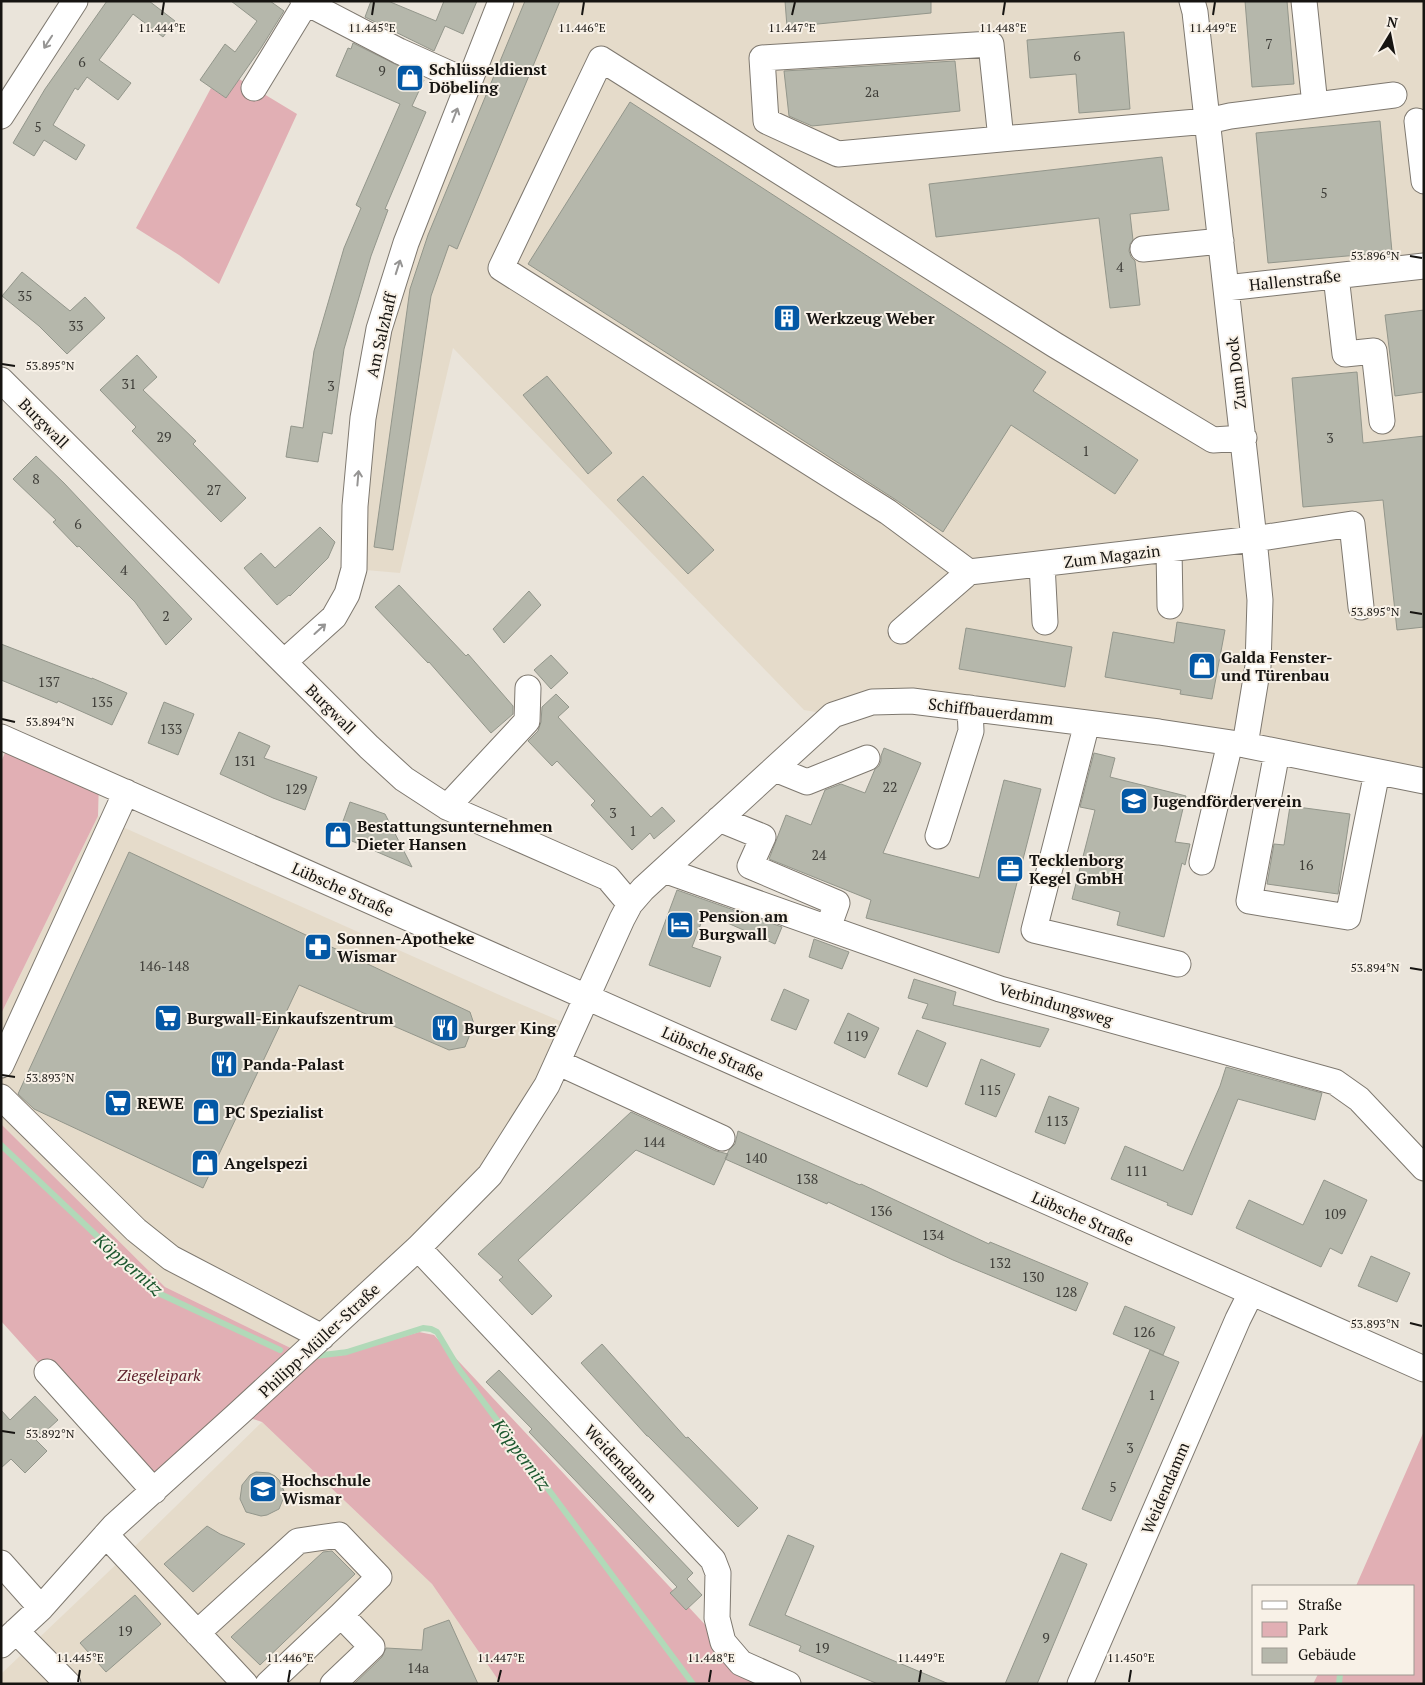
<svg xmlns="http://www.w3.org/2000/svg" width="1425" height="1685" font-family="'PT Serif',serif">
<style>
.built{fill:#e5dbca}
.green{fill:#e1afb4}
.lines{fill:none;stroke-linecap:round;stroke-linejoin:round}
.stream{stroke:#b1d9b8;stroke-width:6}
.building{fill:#b5b7ab;stroke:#93968b}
.minor-casing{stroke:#7e786f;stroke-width:27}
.minor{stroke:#fff;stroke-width:25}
.oneway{stroke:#969594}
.ticks{fill:none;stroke:#161411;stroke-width:2}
.labels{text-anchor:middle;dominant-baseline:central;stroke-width:4;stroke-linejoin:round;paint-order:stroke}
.number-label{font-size:14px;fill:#3e3d38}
.poi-label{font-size:16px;font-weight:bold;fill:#161411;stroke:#f8f1e7;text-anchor:start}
.street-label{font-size:16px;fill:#161411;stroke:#f8f1e7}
.park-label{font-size:16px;font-style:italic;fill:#5f202c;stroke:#f8f1e7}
.water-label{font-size:18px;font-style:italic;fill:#1b572e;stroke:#f8f1e7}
.ticks-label{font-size:12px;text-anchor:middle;fill:#161411;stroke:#f8f1e7;stroke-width:4;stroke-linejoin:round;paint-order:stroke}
</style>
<rect width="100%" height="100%" fill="#eae4da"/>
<path class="built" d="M501 1H1424V781L970 708 833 715 804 710 453 348 400 573 354 569 379 329Z
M98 816 504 997 574 1027 490 1175 303 1354 165 1287 1 1124V1014Z
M262 1422 432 1584 501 1684H1V1674L125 1556Z"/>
<path class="green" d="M239 79 297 114 219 284 179 255 136 228 211 88 226 98Z
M10 741 99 780 98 816 1 1014V762Z
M1 1124 165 1287 303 1354 339 1356 419 1332 434 1335 741 1663 788 1684H501L432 1584 262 1422 238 1414 154 1491 1 1321Z
M1424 1431V1684H1313L1318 1674H1414V1586H1356Z"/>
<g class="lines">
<path class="stream" d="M1 1145 156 1292 280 1350
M313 1357C324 1354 336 1354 347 1352L423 1328 431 1329 437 1332 459 1369 693 1684
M1339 1684 1340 1674"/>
</g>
<path class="building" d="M107 1H149L175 21 163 37 133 14 99 60 131 83 118 100 87 77 78 90 75 88 53 125 85 145 76 160 44 140 34 156 13 143 45 89Z
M231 1H270L284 11 261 48 226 98 200 80 225 44 235 52 257 21Z
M371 1H388L436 21 444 1H477L463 34 445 26 434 51 365 17Z
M525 1H560L457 249 449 245 431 296 393 550 374 547 410 289 428 235Z
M785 1H931V13L787 27Z
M1245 1H1287L1294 84 1252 87Z
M1124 32 1130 109 1079 113 1076 74 1030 78 1027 40Z
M353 43 423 78 422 80H424L412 106 426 112 385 209 388 210 371 256 344 349 332 434 323 432 318 462 286 457 291 426 303 428 314 351 344 248 361 208 356 205 400 104 336 76 348 48 351 49Z
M955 61 960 111 812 126 789 116 784 71Z
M630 102 1046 372 1033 391 1138 460 1115 494 1011 425 943 532 896 500 528 264Z
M1380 121 1392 252 1268 263 1256 133Z
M1162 157 1169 210 1130 214 1133 240 1130 244 1129 251 1131 257 1135 261 1140 305 1110 308 1099 218 936 237 929 184Z
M22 272 70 311 85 297 105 318 67 354 39 326 2 296Z
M1424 310V392L1395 396 1385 315Z
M137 355 157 377 143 390 196 441 193 444 246 498 221 522 132 431 136 427 100 390Z
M1357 372 1363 443 1424 436V627L1397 630 1383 500 1303 507 1292 378Z
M547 376 612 453 588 474 523 395Z
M36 456 64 483 192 619 166 645 135 602 79 546 77 547 53 522 56 520 13 479Z
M643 476 714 550 688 574 617 500Z
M320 527 335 542 328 558 290 596 289 595 277 605 244 568 261 553 275 568Z
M399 585 466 656 468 654 513 706V714L491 733 429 662 428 663 375 607Z
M529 591 541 605 504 643 493 629Z
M1177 622 1225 630 1212 699 1180 694 1181 690 1105 677 1113 632 1174 643Z
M966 628 1072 647 1065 687 959 669Z
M1 644 92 679V678L127 693 112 725 58 701 57 703 1 680Z
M551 655 568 673 551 689 534 670Z
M556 694 569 707 558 717 651 817 662 807 675 821 654 839 650 833 632 850 591 805 595 801 557 761 552 766 528 741 538 731 541 722 542 707Z
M164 702 194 714 178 755 148 743Z
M239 732 270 746 264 758 317 777 305 810 273 798 220 774Z
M884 748 921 763 883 853 979 878 1004 780 1041 789 999 953 866 918 871 900 769 859 786 815 811 825 825 790 841 784 865 793 875 769 879 766 881 761V756Z
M1094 753 1115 758 1110 777 1186 796 1175 842 1190 844 1185 865 1182 863 1164 937 1117 925 1120 912 1072 899 1095 810 1080 807Z
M350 802 385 814 412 867 338 835Z
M1290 806 1350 814 1338 894 1267 884 1274 844 1284 845Z
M129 852 470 1012 474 1024 465 1047 449 1050 299 985 203 1188 34 1109 18 1094Z
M677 890 782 927 775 944 705 913 692 947 721 957 710 987 649 965Z
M814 939 849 952 842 969 809 957Z
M914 979 956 992 953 1005 1049 1029 1040 1047 922 1018 928 1004 908 998Z
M784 989 809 1000 796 1030 771 1020Z
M848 1013 879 1028 865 1058 834 1043Z
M917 1030 946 1043 927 1087 898 1074Z
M981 1059 1015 1074 996 1117 965 1104Z
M1226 1067 1322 1093 1315 1120 1238 1099 1192 1215 1167 1205 1168 1203 1111 1179 1125 1146 1183 1171 1220 1086Z
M1049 1096 1079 1108 1065 1144 1035 1132Z
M631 1112 716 1151 728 1154 714 1185 636 1150 518 1260 552 1296 532 1315 499 1280 503 1277 478 1254Z
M738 1131 860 1185 861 1184 989 1244 990 1242 1088 1283 1076 1311 953 1260 828 1202 827 1204 725 1159 729 1150 735 1144Z
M1324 1180 1367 1200 1342 1254 1330 1248 1321 1267 1236 1228 1249 1200 1303 1225Z
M1371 1256 1410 1273 1397 1302 1358 1286Z
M1125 1306 1175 1327 1163 1355 1113 1334Z
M602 1344 686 1438 688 1437 758 1508 738 1527 648 1436H647L581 1363Z
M1150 1350 1179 1362 1111 1521 1082 1509Z
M499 1370 693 1573 687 1579 702 1595 686 1610 670 1593 677 1587 529 1432 532 1429 486 1382Z
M35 1396 58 1420 36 1440 47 1451 25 1473 11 1459 1 1468V1410L10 1420Z
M256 1472 269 1473 275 1476 279 1480 284 1491V1497L279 1509 267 1515 261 1516 246 1512 240 1499 242 1485 250 1475Z
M207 1526 220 1534 245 1544 193 1592 164 1564Z
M788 1535 814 1546 785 1615 949 1684H878L799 1651 801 1646 749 1625Z
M332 1551 355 1574 260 1665 231 1637 323 1552Z
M1061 1553 1087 1564 1037 1684H1005Z
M135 1595 161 1624 106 1672 80 1643Z
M449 1620 478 1684H354L382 1657 386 1648 422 1650 424 1629Z"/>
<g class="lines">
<g class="minor-casing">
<path id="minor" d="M303 1 399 51 468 82
M1192 1 1195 12 1254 539 1260 600 1258 666 1245 745
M1304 1 1315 105
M991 44 1001 139 838 154 766 121 762 58Z
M254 88 307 1
M1 116 75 1
M1417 121 1424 181
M1001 139 1208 121 1230 116 1394 95
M1143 249 1221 241
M1336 276 1345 354 1374 351 1382 421
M1226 288 1424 266
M1 380 369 747 404 779 447 807 608 878 630 904
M1169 549 1170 606
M1042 564 1045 622
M969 572 888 512 501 268 601 59 1055 345 1213 440 1244 438
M901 631 969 572 1254 539 1352 524 1361 607
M284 662 334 617 347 594 354 569 355 506 363 418 379 329 406 243 501 1
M1087 723 1034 930 1178 964
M1 737 1424 1369
M1277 752 1249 901 1348 917 1377 772
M775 769 807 782 867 758
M447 807 527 721 528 688
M719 819 763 837 750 866 837 903 828 928
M938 836 971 731 970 708
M1202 862 1230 743
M664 870 1000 989 1335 1082 1359 1099 1424 1168
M559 1063 722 1138
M1 1065 126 792
M1 1097 136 1230 171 1258 322 1337
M418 1248 713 1560 718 1573 717 1618 723 1642 741 1663 788 1684
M47 1372 154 1491
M106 1535 245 1684
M1 1563 41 1608
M16 1631 68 1684
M197 1633 298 1541 339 1535 379 1577 341 1615
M1 1645 41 1608 114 1526 238 1414 418 1248 490 1175 547 1085 622 919 630 904 643 889 833 715 872 702 912 701 1159 732 1245 745 1424 781
M268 1684 341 1615 372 1647 333 1684
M1080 1684 1238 1319 1251 1293"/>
</g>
<use href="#minor" class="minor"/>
</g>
<defs><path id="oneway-shaft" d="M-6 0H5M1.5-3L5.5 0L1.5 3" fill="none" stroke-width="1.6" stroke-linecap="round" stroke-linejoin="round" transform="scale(1.25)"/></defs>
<g class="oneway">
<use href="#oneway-shaft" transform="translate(48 42) rotate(123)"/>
<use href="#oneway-shaft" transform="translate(455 115) rotate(-69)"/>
<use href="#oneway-shaft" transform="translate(398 267) rotate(-72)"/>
<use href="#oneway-shaft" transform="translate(358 478) rotate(-85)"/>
<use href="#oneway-shaft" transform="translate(320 629) rotate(-42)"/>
</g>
<path class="ticks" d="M162 15 164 2M372 15 374 2M582 15 584 2M792 15 795 2M1003 15 1005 2M1213 15 1215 2M1410 256 1422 258M2 364 15 366M1410 612 1422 614M2 719 15 722M1410 968 1422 970M2 1075 15 1077M1410 1323 1422 1326M2 1431 15 1433M78 1682 80 1670M288 1682 290 1670M498 1682 501 1670M709 1682 711 1670M919 1682 921 1670M1129 1682 1131 1670"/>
<defs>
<g id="shop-square" transform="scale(1.4375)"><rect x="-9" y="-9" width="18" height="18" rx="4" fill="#0358a6" stroke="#f8f1e7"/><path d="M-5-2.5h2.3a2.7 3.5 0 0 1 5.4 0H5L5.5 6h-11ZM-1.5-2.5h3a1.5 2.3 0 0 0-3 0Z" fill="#fff"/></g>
<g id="building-square" transform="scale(1.4375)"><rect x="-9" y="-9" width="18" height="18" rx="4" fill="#0358a6" stroke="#f8f1e7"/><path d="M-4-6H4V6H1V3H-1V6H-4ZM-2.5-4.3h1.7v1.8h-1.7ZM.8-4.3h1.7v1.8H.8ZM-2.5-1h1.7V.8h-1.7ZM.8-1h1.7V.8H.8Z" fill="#fff"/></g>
<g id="university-square" transform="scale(1.4375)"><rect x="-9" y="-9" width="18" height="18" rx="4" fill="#0358a6" stroke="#f8f1e7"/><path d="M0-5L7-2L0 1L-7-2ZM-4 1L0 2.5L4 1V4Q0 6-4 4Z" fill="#fff"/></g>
<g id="office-square" transform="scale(1.4375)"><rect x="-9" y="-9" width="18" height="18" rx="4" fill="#0358a6" stroke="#f8f1e7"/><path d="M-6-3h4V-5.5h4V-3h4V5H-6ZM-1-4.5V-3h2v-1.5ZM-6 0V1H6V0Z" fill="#fff"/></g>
<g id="hotel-square" transform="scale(1.4375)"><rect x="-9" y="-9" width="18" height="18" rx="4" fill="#0358a6" stroke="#f8f1e7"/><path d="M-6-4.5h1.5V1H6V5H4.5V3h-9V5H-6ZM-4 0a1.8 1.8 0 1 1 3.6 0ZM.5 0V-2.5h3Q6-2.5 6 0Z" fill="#fff"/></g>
<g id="pharmacy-square" transform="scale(1.4375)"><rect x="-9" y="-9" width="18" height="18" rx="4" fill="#0358a6" stroke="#f8f1e7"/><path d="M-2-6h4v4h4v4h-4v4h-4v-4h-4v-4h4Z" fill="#fff"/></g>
<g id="supermarket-square" transform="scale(1.4375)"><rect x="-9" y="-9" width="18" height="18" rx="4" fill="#0358a6" stroke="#f8f1e7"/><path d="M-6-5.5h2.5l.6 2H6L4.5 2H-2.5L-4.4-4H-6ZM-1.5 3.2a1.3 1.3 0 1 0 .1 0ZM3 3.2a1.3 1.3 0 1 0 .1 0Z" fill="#fff"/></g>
<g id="restaurant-square" transform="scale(1.4375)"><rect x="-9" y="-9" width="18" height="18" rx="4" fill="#0358a6" stroke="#f8f1e7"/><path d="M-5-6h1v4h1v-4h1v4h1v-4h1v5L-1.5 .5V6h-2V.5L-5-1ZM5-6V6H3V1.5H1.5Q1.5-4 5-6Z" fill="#fff"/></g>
</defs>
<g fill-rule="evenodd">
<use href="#shop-square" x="410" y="78"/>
<use href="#building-square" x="787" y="318"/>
<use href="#shop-square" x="1202" y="666"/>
<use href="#university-square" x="1134" y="801"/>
<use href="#shop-square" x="338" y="835"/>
<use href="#office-square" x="1010" y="869"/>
<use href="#hotel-square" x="680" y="925"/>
<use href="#pharmacy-square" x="318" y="947"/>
<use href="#supermarket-square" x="168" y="1018"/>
<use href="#restaurant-square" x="445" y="1028"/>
<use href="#restaurant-square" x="224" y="1064"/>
<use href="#supermarket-square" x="118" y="1103"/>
<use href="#shop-square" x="206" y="1112"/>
<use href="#shop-square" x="205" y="1163"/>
<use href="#university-square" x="263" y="1489"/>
</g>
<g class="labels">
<g class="number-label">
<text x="1269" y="43">7</text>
<text x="1077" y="55">6</text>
<text x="82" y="61">6</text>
<text x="382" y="70">9</text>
<text x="872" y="91">2a</text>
<text x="38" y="126">5</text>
<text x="1324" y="192">5</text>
<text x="1120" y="266">4</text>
<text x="25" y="295">35</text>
<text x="76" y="325">33</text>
<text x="129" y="383">31</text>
<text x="331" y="385">3</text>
<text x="164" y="436">29</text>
<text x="1330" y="437">3</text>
<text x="1086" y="450">1</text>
<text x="36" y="478">8</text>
<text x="214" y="489">27</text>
<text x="78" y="523">6</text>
<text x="124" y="569">4</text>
<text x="166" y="615">2</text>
<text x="49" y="681">137</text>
<text x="102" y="701">135</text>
<text x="171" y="728">133</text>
<text x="245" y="760">131</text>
<text x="890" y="786">22</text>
<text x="296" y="788">129</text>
<text x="613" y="812">3</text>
<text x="633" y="830">1</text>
<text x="819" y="854">24</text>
<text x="1306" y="864">16</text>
<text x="164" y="965">146-148</text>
<text x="857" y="1035">119</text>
<text x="990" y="1089">115</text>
<text x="1057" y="1120">113</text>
<text x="654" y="1141">144</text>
<text x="756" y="1157">140</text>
<text x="1137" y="1170">111</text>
<text x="807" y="1178">138</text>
<text x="881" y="1210">136</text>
<text x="1335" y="1213">109</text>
<text x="933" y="1234">134</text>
<text x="1000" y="1262">132</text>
<text x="1033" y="1276">130</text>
<text x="1066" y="1291">128</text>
<text x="1144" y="1331">126</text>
<text x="1152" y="1394">1</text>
<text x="1130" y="1447">3</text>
<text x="1113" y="1486">5</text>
<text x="125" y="1630">19</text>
<text x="1046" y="1637">9</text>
<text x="822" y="1647">19</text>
<text x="418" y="1667">14a</text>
</g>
<g class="poi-label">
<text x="429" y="69">Schlüsseldienst<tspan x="429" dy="18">Döbeling</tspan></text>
<text x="806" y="318">Werkzeug Weber</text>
<text x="1221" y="657">Galda Fenster-<tspan x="1221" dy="18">und Türenbau</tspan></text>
<text x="1153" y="801">Jugendförderverein</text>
<text x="357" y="826">Bestattungsunternehmen<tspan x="357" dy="18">Dieter Hansen</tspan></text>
<text x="1029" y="860">Tecklenborg<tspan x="1029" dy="18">Kegel GmbH</tspan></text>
<text x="699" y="916">Pension am<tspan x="699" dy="18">Burgwall</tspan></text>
<text x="337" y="938">Sonnen-Apotheke<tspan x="337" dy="18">Wismar</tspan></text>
<text x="187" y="1018">Burgwall-Einkaufszentrum</text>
<text x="464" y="1028">Burger King</text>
<text x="243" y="1064">Panda-Palast</text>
<text x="137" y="1103">REWE</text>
<text x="225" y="1112">PC Spezialist</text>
<text x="224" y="1163">Angelspezi</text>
<text x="282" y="1480">Hochschule<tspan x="282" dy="18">Wismar</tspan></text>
</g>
<g class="street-label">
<text transform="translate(1295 280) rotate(-6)">Hallenstraße</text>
<text transform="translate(381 335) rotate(-77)">Am Salzhaff</text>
<text transform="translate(1236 373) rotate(-97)">Zum Dock</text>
<text transform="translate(44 423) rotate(45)">Burgwall</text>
<text transform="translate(1112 556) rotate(-7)">Zum Magazin</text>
<text transform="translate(331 709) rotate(45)">Burgwall</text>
<text transform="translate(991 711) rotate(7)">Schiffbauerdamm</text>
<text transform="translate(343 889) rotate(24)">Lübsche Straße</text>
<text transform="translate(1056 1004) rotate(16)">Verbindungsweg</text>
<text transform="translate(713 1053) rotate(24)">Lübsche Straße</text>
<text transform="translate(1083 1218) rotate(24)">Lübsche Straße</text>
<text transform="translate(319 1340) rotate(-43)">Philipp-Müller-Straße</text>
<text transform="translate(621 1463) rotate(47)">Weidendamm</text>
<text transform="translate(1165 1488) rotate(-67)">Weidendamm</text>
</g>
<g class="park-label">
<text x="159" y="1375">Ziegeleipark</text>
</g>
<g class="water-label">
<text transform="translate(129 1264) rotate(41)">Köppernitz</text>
<text transform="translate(522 1454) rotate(53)">Köppernitz</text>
</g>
</g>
<g class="ticks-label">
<text x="372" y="32">11.445°E</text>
<text x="582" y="32">11.446°E</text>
<text x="1003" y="32">11.448°E</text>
<text x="1213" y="32">11.449°E</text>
<text x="162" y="32">11.444°E</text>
<text x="792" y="32">11.447°E</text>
<text x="1375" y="260">53.896°N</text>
<text x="50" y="370">53.895°N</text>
<text x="1375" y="616">53.895°N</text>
<text x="50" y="726">53.894°N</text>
<text x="1375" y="972">53.894°N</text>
<text x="50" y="1082">53.893°N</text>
<text x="1375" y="1328">53.893°N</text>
<text x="50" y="1438">53.892°N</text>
<text x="80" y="1662">11.445°E</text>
<text x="290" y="1662">11.446°E</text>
<text x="501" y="1662">11.447°E</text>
<text x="711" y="1662">11.448°E</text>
<text x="921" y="1662">11.449°E</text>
<text x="1131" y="1662">11.450°E</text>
</g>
<rect width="1425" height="1685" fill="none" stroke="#161411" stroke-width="5"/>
<rect x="1252" y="1585" width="162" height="90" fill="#f8f1e7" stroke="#9e9991"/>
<rect x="1262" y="1601" width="25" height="8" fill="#ffffff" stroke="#9e9991"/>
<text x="1298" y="1610" font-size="15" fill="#161411">Straße</text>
<rect x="1262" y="1622" width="25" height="15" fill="#e1afb4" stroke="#9e9991"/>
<text x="1298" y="1635" font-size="15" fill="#161411">Park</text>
<rect x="1262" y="1648" width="25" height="15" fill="#b5b7ab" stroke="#9e9991"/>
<text x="1298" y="1660" font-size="15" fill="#161411">Gebäude</text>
<g transform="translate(1390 35) rotate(10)" stroke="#f8f1e7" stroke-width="4" paint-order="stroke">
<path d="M0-4L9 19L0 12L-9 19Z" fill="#161411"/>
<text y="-8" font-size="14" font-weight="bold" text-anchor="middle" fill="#161411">N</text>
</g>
</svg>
